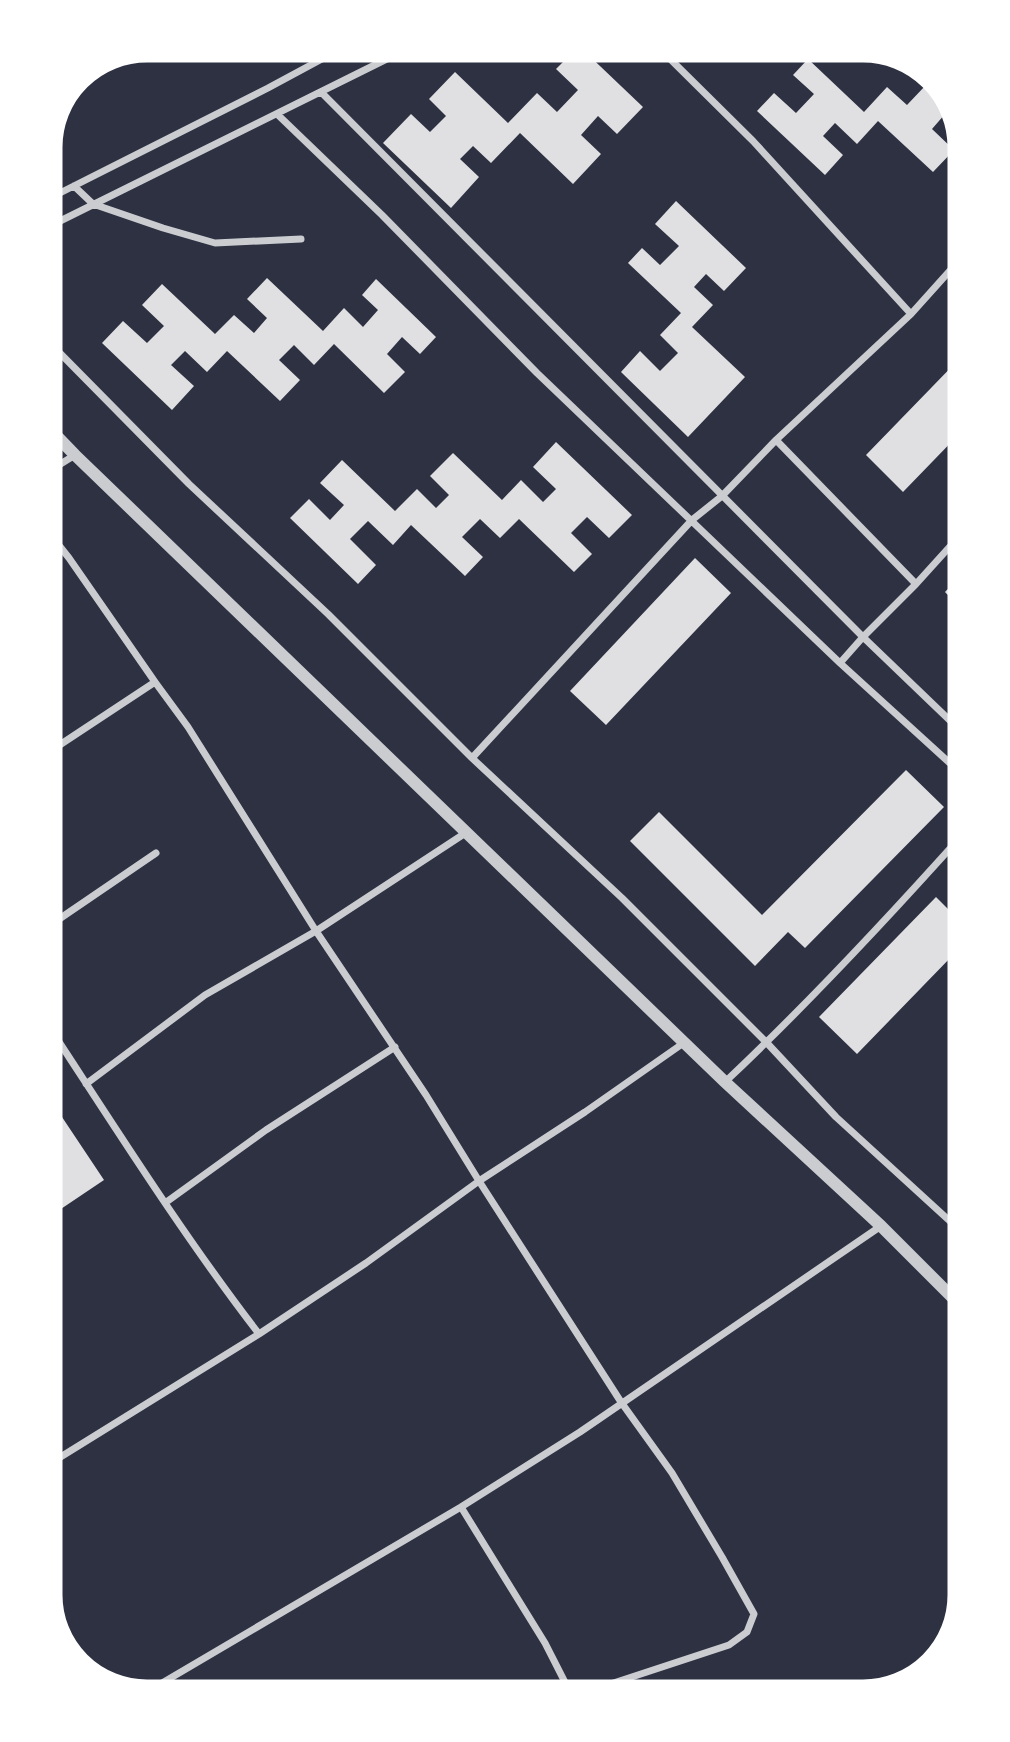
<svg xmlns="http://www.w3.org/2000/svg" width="1010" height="1742" font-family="'Alegreya Sans',sans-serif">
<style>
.building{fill:#e0e0e3}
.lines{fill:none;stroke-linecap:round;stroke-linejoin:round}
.minor{stroke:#caccd0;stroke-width:7}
.tertiary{stroke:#caccd0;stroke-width:12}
.rim{fill:none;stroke:#fff;stroke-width:9}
</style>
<rect width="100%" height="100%" fill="#2d3142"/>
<path class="building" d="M579 46 643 107 617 134 598 116 581 135 601 154 573 184 520 133 491 163 473 146 460 159 479 177 451 208 383 143 411 114 430 132 446 116 429 99 455 72 508 123 537 93 557 112 578 90 556 69Z
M808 59 864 112 887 87 907 105 925 86 902 66 908 59 920 63 954 103 960 129 945 114 932 129 954 150 933 172 878 121 857 144 835 123 823 136 843 155 825 175 757 111 774 93 796 113 814 94 793 75Z
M676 201 746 268 724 291 706 274 694 287 713 305 692 327 745 377 688 437 621 372 640 351 660 371 678 353 660 335 681 313 628 263 642 248 660 265 679 246 655 224Z
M267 278 323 331 344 308 363 327 378 310 362 295 376 279 436 337 420 354 402 337 387 354 405 372 384 393 334 344 314 365 294 345 279 360 300 380 280 401 227 351 207 372 185 351 171 365 194 386 172 410 102 343 123 321 147 343 164 326 142 305 162 284 215 334 234 315 254 333 267 318 247 299Z
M964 354V429L903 492 866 455Z
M556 442 632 515 609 538 587 517 571 533 592 554 574 572 519 519 500 538 480 519 462 537 483 557 465 576 411 525 393 545 368 521 350 539 376 565 358 584 290 518 309 499 330 520 344 505 320 483 342 460 395 511 417 489 436 508 449 495 430 476 453 453 502 500 521 480 543 502 556 489 533 467Z
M695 558 731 593 606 725 570 691Z
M964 572V612L945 592Z
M906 770 944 807 805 948 788 932 755 966 630 841 659 812 762 915Z
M936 897 964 925V964L954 954 857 1054 819 1017Z
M46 1093 104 1180 46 1219Z"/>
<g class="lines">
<path class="minor" d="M657 46 753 141 911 314
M321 92 863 637 964 734
M277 114 382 215 537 373 840 663 964 776
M74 186 93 204 163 228 215 243 301 239
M46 200 268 88 346 46
M46 228 413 46
M46 339 189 484 328 614 472 758 622 898 767 1043 836 1117 964 1234
M776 440 916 584
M46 473 75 455
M46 529 69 558 155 682 188 727 316 931 426 1095 479 1181 621 1402 672 1473 722 1557 754 1614 747 1632 729 1645 574 1696
M840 663 863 637 916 584 964 531
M46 754 155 682
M472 758 692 520 722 496 776 440 911 314 964 255
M46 928 156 853
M46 1022C115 1127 182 1234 259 1334
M725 1082C809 1003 887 919 964 833
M86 1084 205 995 316 931 467 832
M165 1203 266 1130 395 1047
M46 1466 259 1334 366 1263 479 1181 585 1112 685 1042
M461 1507 545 1643 572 1696
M140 1696 461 1507 580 1432 881 1226"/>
<path class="tertiary" d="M46 425 75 455 725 1082 881 1226 964 1309"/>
</g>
<path d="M0 0H1010V1742H0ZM147 58H863A89 89 0 0 1 952 147V1595A89 89 0 0 1 863 1684H147A89 89 0 0 1 58 1595V147A89 89 0 0 1 147 58Z" fill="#fff" fill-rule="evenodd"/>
<path class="rim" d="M147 58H863A89 89 0 0 1 952 147V1595A89 89 0 0 1 863 1684H147A89 89 0 0 1 58 1595V147A89 89 0 0 1 147 58Z"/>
</svg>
